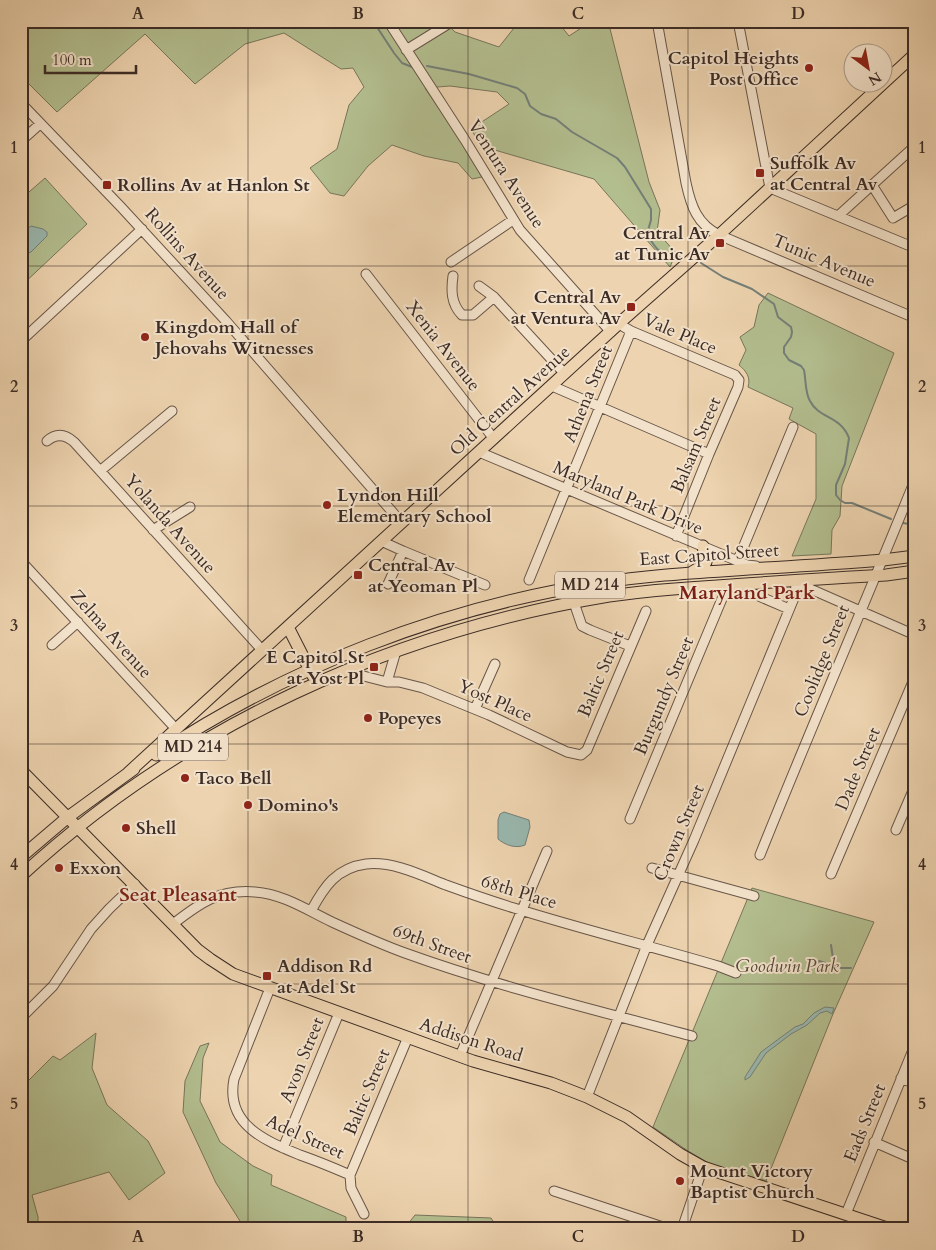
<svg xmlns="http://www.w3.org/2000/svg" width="936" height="1250" font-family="Cardo,serif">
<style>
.green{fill:#b3be8f;stroke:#78755a}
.water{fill:#99b7ae;stroke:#747f78}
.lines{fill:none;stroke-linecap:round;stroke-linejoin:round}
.stream{stroke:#747f78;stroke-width:2}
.minor-casing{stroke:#685648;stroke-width:11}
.major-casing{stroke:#3c2c26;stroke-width:13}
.minor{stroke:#f3e2cb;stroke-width:9}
.major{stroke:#edd3af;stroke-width:11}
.grid{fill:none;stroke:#3c2c26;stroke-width:1;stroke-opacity:0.55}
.poi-dot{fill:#8f2418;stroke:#f3e2cb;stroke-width:2}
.labels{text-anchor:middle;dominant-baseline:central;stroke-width:4;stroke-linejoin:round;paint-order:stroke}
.shield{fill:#f3e2cb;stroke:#736358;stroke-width:1}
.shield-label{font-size:16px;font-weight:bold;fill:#3c2c26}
.poi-label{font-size:18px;font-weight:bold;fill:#3c2c26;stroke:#f3e2cb;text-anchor:start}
.street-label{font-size:18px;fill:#3c2c26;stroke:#f3e2cb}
.park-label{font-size:18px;font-style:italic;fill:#54493b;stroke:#f3e2cb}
.quarter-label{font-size:20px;font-weight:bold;fill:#7a1f14;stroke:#f3e2cb}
.neatline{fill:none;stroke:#3c2c26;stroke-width:2}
.grid-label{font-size:16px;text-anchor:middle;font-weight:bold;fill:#3c2c26}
</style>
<rect width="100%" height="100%" fill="#edd3af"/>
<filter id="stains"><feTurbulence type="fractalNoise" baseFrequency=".004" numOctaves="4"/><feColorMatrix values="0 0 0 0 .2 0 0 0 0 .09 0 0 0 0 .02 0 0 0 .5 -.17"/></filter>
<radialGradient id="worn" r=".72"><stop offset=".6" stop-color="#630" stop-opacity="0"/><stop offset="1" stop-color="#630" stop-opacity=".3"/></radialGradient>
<path class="green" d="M21 21H444L455 32 499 47 514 28 513 21H557L569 36 592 21H608L649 182 660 210 657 232 676 253 670 267 594 179 481 146 471 129 509 104 497 92 450 86 425 88 471 155 482 177 472 179 458 163 424 156 392 145 368 166 344 196 330 193 310 168 337 149 349 105 364 87 353 68 341 69 284 33 245 44 195 84 145 34 57 112 21 76Z
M45 178 87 224 21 286V199Z
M768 293 894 353 842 486 840 516 832 530 831 554 792 556 816 499V434L789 419 793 408 748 387C751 377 746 371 739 365L746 350 740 337 754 327 759 305Z
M752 888 874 922 833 1014 766 1181 712 1165 688 1151 653 1127Z
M96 1033 92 1068 107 1105 148 1141 165 1173 129 1200 109 1172 32 1195 38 1217V1229H21V1088L53 1056 60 1060Z
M209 1043 203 1058 200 1101 220 1142 253 1166 272 1175 271 1185 346 1217V1229H245L216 1183 183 1112 185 1081 200 1046Z
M415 1215 491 1218 498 1229H404Z"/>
<path class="water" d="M31 226 43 229 47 232V236L31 252 21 256V234Z
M504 812 529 820 530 827 525 845C516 849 505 845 498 839V820L500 814Z
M825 1007 834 1008 832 1014 827 1011 820 1013 807 1025 791 1034 766 1053 750 1077 745 1080V1077L761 1052 795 1027 803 1024 814 1013Z"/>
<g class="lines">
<path class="stream" d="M373 21 394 53 402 63 412 67
M427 66 469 74 517 88 525 94 530 106 541 114 556 119 572 132 617 158 625 167 651 209V220L647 234C656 250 662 258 682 257
M701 263 723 277 752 289 774 304 778 317 791 327 792 332 791 337 784 347V353L789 360 801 366 804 370C806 380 805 393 810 401 819 419 840 415 849 438L845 464 836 485V495L840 500 845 503H852L891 519
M903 523 915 525
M831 945 834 965
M817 963 819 961 841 968H851
M815 968 817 969"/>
<g class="minor-casing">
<path id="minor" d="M388 21 465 140 520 230 611 332
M657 21 686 183C691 206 697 224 719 235L915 318
M738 21 770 188 915 248
M406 50 453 21
M21 103 121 207 226 321 402 523
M21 141 40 124
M872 185 893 218 915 205
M838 216 915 146
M451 262 513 220
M366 274 494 439
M453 276C451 290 451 304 462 315H473L494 297
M479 286 494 297 565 374
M619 324 631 331 735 375 739 380 738 387 709 454 676 536
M21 341 142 229
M552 386 709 454
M47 441C56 433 65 434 74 442L262 650
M479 452 747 565 756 566
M100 471 172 411
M153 530 190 507
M381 541 403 551 485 585
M738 560 793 427
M21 561 176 729
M529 580 631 331
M388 584 403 551
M569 588 582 626 590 630 630 646
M724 594H754L789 609
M52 645 78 622
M344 671 387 682H399L423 688 489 715 567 752 581 755 587 750 646 611
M387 682 396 651
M475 709 495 664
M630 819 724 594 718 586
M896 830 915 786
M760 855C810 730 864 606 915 480
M652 868 754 896
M831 874 915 677
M311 911C324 887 336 868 366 864 393 861 421 875 446 885 468 893 491 901 514 908 581 929 650 946 718 966L736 973
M173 924C200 903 219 889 255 892 283 894 307 910 332 922 356 933 380 944 405 953 499 987 596 1010 692 1036
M270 988 234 1079C225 1125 266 1141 300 1155 317 1161 334 1168 350 1175
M21 1018 53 986 91 929 109 909 135 884
M460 1056 547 851
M901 1078 915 1084
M587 1097 647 945 694 840 794 598 797 580 806 587 915 635
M874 1142 915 1160
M283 1148 339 1013
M554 1191 669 1229
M364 1214 351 1188 350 1175 408 1037
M846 1214 915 1045
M682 1229 703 1167"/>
</g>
<g class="major-casing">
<path id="major" d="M692 572 702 566 706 562 703 546
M288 627 313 676
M156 755C288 667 443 607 600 583 655 574 710 572 765 568 804 566 844 563 883 560L915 556
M21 770 198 950 210 959 233 974 473 1061 551 1083 587 1097 627 1117 680 1154 703 1167 890 1229
M128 773 624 319 719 235 915 54
M21 857 68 817 134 769
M21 876C184 726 391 632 609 596 645 591 681 588 717 586 773 582 830 578 886 575L915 571"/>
</g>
<use href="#minor" class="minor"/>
<use href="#major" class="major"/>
</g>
<path class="grid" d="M248 21V1229M468 21V1229M688 21V1229M21 266H915M21 506H915M21 744H915M21 984H915"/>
<g class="poi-dot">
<circle cx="809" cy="68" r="5"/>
<rect x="755" y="168" width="10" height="10" rx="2.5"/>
<rect x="102" y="180" width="10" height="10" rx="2.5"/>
<rect x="715" y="238" width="10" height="10" rx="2.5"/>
<rect x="626" y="302" width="10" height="10" rx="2.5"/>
<circle cx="145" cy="337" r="5"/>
<circle cx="327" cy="505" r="5"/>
<rect x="353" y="570" width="10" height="10" rx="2.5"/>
<rect x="369" y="662" width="10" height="10" rx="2.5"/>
<circle cx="368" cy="718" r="5"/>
<circle cx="185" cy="778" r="5"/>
<circle cx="248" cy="805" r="5"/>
<circle cx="126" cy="828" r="5"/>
<circle cx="59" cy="868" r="5"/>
<rect x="262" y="971" width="10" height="10" rx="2.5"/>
<circle cx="680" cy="1181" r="5"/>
</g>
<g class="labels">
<g class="shield">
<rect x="555" y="571.5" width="70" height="27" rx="4"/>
<rect x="158" y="733.5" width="70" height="27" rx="4"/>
</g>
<g class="shield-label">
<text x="590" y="585">MD 214</text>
<text x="193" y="747">MD 214</text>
</g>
<g class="poi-label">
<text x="799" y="58" text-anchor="end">Capitol Heights<tspan x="799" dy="21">Post Office</tspan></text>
<text x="770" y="163">Suffolk Av<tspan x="770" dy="21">at Central Av</tspan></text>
<text x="117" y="185">Rollins Av at Hanlon St</text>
<text x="710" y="233" text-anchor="end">Central Av<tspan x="710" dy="21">at Tunic Av</tspan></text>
<text x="621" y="297" text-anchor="end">Central Av<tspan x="621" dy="21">at Ventura Av</tspan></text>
<text x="155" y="327">Kingdom Hall of<tspan x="155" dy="21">Jehovahs Witnesses</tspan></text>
<text x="337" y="495">Lyndon Hill<tspan x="337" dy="21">Elementary School</tspan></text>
<text x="368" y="565">Central Av<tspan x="368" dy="21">at Yeoman Pl</tspan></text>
<text x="364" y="657" text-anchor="end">E Capitol St<tspan x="364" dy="21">at Yost Pl</tspan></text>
<text x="378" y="718">Popeyes</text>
<text x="195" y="778">Taco Bell</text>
<text x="258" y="805">Domino's</text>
<text x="136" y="828">Shell</text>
<text x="69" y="868">Exxon</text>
<text x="277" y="966">Addison Rd<tspan x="277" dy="21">at Adel St</tspan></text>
<text x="690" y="1171">Mount Victory<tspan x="690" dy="21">Baptist Church</tspan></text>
</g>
<g class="street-label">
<text transform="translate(506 174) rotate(57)">Ventura Avenue</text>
<text transform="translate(187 254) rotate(48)">Rollins Avenue</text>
<text transform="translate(824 261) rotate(23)">Tunic Avenue</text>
<text transform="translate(680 334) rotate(23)">Vale Place</text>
<text transform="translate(443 346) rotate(52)">Xenia Avenue</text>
<text transform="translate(588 394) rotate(-68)">Athena Street</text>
<text transform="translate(510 401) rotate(-42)">Old Central Avenue</text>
<text transform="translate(696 445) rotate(-67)">Balsam Street</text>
<text transform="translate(628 498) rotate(23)">Maryland Park Drive</text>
<text transform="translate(170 524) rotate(48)">Yolanda Avenue</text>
<text transform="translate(709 555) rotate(-4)">East Capitol Street</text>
<text transform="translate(111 634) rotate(48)">Zelma Avenue</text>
<text transform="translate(822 661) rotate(-68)">Coolidge Street</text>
<text transform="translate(601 674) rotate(-67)">Baltic Street</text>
<text transform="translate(664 696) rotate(-67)">Burgundy Street</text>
<text transform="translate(495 701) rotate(24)">Yost Place</text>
<text transform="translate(858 769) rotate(-67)">Dade Street</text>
<text transform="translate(679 833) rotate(-67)">Crown Street</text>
<text transform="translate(519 892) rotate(17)">68th Place</text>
<text transform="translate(432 944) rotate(20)">69th Street</text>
<text transform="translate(471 1040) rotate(18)">Addison Road</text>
<text transform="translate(302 1060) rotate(-68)">Avon Street</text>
<text transform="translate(367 1092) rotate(-67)">Baltic Street</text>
<text transform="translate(865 1123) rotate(-68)">Eads Street</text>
<text transform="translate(305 1137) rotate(24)">Adel Street</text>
</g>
<g class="park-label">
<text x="787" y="966">Goodwin Park</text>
</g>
<g class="quarter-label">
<text x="747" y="592">Maryland Park</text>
<text x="178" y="894">Seat Pleasant</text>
</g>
</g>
<rect width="936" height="1250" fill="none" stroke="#edd3af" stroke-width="55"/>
<g transform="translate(868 68) rotate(148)"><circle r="24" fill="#f3e2cb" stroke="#aa9989"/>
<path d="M0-4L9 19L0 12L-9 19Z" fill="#8f2418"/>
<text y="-8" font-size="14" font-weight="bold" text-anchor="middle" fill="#3c2c26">N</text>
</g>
<path d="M45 65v8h91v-8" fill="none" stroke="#3c2c26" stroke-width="2.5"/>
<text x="52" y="65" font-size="15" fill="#3c2c26" stroke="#f3e2cb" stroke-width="4" paint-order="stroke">100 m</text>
<rect x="28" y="28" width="880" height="1194" class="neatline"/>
<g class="grid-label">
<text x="138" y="19">A</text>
<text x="358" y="19">B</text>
<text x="578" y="19">C</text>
<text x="798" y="19">D</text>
<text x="14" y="153">1</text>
<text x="922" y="153">1</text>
<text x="14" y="392">2</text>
<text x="922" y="392">2</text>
<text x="14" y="631">3</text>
<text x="922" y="631">3</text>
<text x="14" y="870">4</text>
<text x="922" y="870">4</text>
<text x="14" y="1109">5</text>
<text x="922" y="1109">5</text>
<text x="138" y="1242">A</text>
<text x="358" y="1242">B</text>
<text x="578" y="1242">C</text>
<text x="798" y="1242">D</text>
</g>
<rect width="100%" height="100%" filter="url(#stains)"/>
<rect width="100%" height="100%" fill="url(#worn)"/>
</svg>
